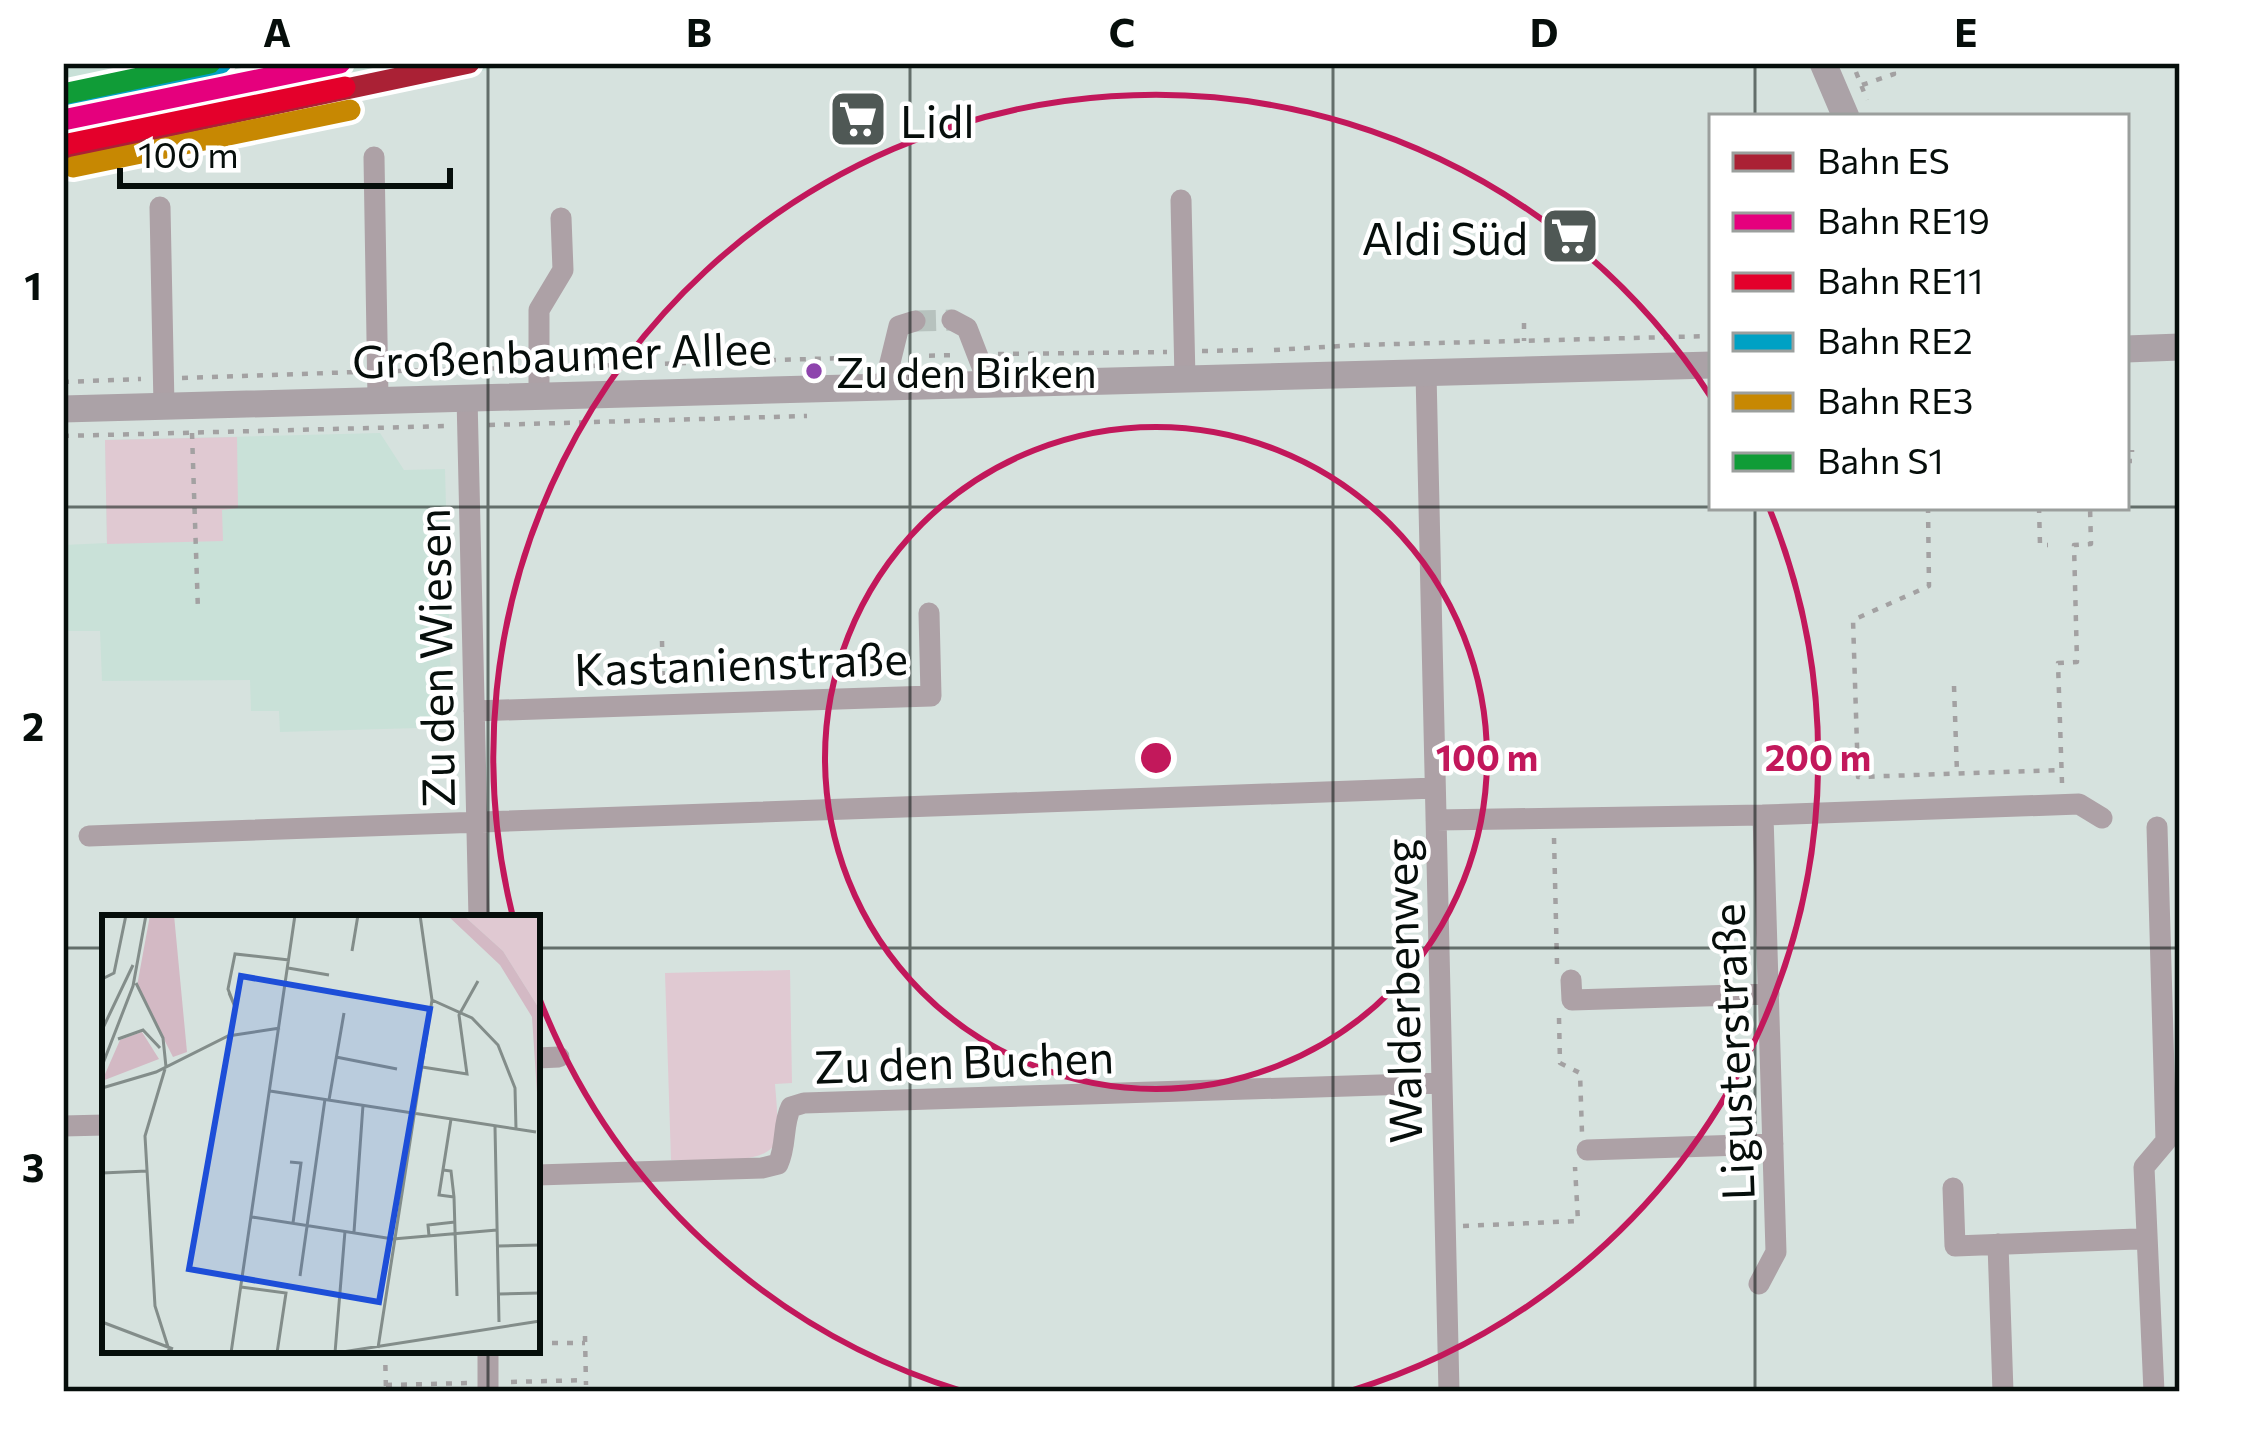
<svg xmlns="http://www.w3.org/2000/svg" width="2243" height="1455" font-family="Commissioner,sans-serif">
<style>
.built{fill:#c9e1d8}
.green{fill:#e0c9d2}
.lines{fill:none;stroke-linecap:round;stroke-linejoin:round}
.minor-tunnel{stroke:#b7c2be;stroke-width:21;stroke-dasharray:21 10;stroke-linecap:butt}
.path{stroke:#a3a1a2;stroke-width:4.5;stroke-dasharray:6 9;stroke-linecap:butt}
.minor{stroke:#ada1a6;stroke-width:21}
.major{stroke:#aba2a7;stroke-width:27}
.rail-1-casing{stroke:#fff;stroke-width:30}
.rail-2-casing{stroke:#fff;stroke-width:30}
.rail-3-casing{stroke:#fff;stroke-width:30}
.rail-4-casing{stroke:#fff;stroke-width:30}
.rail-5-casing{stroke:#fff;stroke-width:30}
.rail-6-casing{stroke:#fff;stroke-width:30}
.rail-1{stroke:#aa2135;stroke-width:21}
.rail-2{stroke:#e5007d;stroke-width:21}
.rail-3{stroke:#e4002b;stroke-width:21}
.rail-4{stroke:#00a1c4;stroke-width:21}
.rail-5{stroke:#c78802;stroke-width:21}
.rail-6{stroke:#109c37;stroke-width:21}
.grid{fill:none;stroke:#060e0b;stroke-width:3;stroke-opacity:0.55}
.ring{fill:none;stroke:#c2185b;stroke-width:6}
.bus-dot{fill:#8e44ad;stroke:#fff;stroke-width:4.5}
.labels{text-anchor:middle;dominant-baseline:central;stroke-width:9;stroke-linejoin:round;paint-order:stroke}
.bus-label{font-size:42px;fill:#060e0b;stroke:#fff;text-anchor:start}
.poi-label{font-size:45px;fill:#060e0b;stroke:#fff;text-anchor:start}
.street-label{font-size:45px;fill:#060e0b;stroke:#fff}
.inset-road{fill:none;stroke:#838d8a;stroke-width:3}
.view{fill:#1d4ed8;fill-opacity:0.15;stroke:#1d4ed8;stroke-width:6}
.inset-edge{fill:none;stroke:#060e0b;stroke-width:6}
.centre{fill:#c2185b;stroke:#fff;stroke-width:6}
.ring-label{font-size:36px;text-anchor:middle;font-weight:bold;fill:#c2185b;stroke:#fff;stroke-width:9;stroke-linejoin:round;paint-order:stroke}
.neatline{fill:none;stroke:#060e0b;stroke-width:4.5}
.grid-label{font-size:39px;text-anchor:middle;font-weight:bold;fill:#060e0b}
</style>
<rect width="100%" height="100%" fill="#d6e2de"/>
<path class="built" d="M63 63H519L63 162Z
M380 433 404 470 445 469 452 727 280 732 279 711H251L250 680 102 681 100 631H63V545L107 543 105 440Z"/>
<path class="green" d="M237 437 238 508 222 510 223 541 107 544 105 440Z
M790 970 792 1083 775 1084C776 1098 780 1132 775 1143 765 1167 693 1160 671 1160L665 973Z"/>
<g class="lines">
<path class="minor-tunnel" d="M915 321 952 320"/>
<path class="path" d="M1856 72 1867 100
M1862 85 1894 74 1892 63
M1524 323V341
M1274 350 1357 345 1712 336
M1202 351 1257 350
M998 354 1167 352
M914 356 957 355
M560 367 873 357
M398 371 519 368
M182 378 357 372
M63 382 141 379
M489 425 807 416
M192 433 198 611
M63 436 447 426
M2126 461H2132V450
M1928 507 1929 586 1853 620 1858 777 2061 770
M2039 507 2040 545H2048
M662 641 663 687
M1954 686 1957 773
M2062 783 2058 663 2077 662 2074 545 2091 544 2090 507
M1554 838 1557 964
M1559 1018 1560 1063 1580 1073 1582 1133
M1463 1226 1578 1221 1575 1167
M585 1336 586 1385
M537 1343H585
M385 1350 386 1391
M511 1382 586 1380
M386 1385 470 1383"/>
<path class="minor" d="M374 157 378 399
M1181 200 1185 379
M160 207 164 406
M952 320 967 328 984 372V384
M1426 373 1449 1392
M888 386 887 375 899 326 915 321
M539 395V310L563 270 561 218
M467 397 479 918
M474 711 931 696 929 613
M1436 820 1763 815 2079 804 2102 818
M89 836 1435 788
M1571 980 1572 1000 1769 994
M537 1058 559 1057
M63 1126 105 1125
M1587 1150 1773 1144
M537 1175 762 1168 778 1164C787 1145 782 1125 791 1107L804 1103 1442 1083
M1953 1188 1955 1246 2137 1239
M1998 1244 2003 1392
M1759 1284 1776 1252 1763 815
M488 1350V1392
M2154 1392 2144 1167 2166 1141 2157 827"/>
<path class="major" d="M1823 63 1846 117
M2126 349 2180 347
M63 409 1712 365"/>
<g class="rail-1-casing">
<path id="rail-1" d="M63 149 469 63"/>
</g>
<g class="rail-2-casing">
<path id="rail-2" d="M63 120 340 63"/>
</g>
<g class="rail-3-casing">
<path id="rail-3" d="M68 144 345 87"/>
</g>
<g class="rail-4-casing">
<path id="rail-4" d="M63 95 221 63"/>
</g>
<g class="rail-5-casing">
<path id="rail-5" d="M73 167 350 110"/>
</g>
<g class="rail-6-casing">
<path id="rail-6" d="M63 94 210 63"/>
</g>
<use href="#rail-1" class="rail-1"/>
<use href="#rail-2" class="rail-2"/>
<use href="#rail-3" class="rail-3"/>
<use href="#rail-4" class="rail-4"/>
<use href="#rail-5" class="rail-5"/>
<use href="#rail-6" class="rail-6"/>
</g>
<path class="grid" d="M488 63V918M910 63V1392M1333 63V1392M1755 63V117M63 507H1712M1712 507H2126M1755 507V1392M2126 507H2180M63 948H105M537 948H2180M488 1350V1392"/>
<g class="ring">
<circle cx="1156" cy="758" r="331"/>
<path d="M962 1391A662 662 0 0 1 538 995M512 913A662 662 0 0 1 1711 397M1770 510A662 662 0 0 1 1350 1391"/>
</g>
<defs>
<g id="supermarket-square" transform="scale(3)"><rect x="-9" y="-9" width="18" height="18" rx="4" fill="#4f5855" stroke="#fff"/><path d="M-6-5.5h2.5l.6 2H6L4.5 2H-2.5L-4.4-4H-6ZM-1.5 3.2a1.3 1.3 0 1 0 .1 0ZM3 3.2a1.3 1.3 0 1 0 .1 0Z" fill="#fff"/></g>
</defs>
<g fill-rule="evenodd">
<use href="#supermarket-square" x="858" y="119"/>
<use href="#supermarket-square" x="1570" y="236"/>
</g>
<circle class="bus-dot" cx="814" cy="371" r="10"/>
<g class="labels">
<g class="bus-label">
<text x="836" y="371">Zu den Birken</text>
</g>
<g class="poi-label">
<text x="900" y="119">Lidl</text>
<text x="1528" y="236" text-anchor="end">Aldi Süd</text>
</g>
<g class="street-label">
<text transform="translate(562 353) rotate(-2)">Großenbaumer Allee</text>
<text transform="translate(434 658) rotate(-91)">Zu den Wiesen</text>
<text transform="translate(741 662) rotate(-2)">Kastanienstraße</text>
<text transform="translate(1401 991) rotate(-91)">Walderbenweg</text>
<text transform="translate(1731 1052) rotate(-92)">Ligusterstraße</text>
<text transform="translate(964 1060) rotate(-2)">Zu den Buchen</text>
</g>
</g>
<g transform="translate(102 915)">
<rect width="438" height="438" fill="#d6e2de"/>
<path d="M361 0H438V95L401 36Z" fill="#e0c9d2"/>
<path d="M48 0H72L85 137 71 142 35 71ZM345 0H361L401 36 438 95V223L430 102 398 50ZM40 117 57 144 0 166 18 125Z" fill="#d3b9c4"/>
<path class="inset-road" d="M250 36 256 0M186 53 227 60M0 64 12 58 24 0M34 68 61 123 64 152M127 78 133 92 126 74 133 39 187 45M330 85 370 103 396 130 413 173 414 214M0 115 31 50M16 124 41 115 58 133M234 142 295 154M0 151 31 71 44 0M320 152 365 159 357 100 376 66M63 154 43 221 53 391 68 438M0 173 54 157 126 121 178 113M168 176 434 217M227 185 242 98M349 204 337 280 352 282M393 212 397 407M188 247 199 248 191 308M341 255 349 256 352 282 355 381M0 258 45 256M150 302 291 324 395 315M252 317 261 190M327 321 326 310 353 307M396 331 438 330M198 361 223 184M139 372 184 378 175 438M397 379 438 378M0 407 71 434M276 433 330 85 318 0M129 438 193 0M233 438 243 316M234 438 438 406"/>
<path class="view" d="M139 61 328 94 277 387 87 354Z"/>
<rect width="438" height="438" class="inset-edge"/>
</g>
<circle cx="1156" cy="758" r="18" class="centre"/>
<g class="ring-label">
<text x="1487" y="771">100 m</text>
<text x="1818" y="771">200 m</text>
</g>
<rect width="2243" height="1455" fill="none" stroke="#ffffff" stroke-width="132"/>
<rect x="1709" y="114" width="420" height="396" fill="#ffffff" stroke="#9b9f9d" stroke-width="3"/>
<rect x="1733" y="153" width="60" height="18" fill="#aa2135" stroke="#9b9f9d" stroke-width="3"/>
<text x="1817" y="174" font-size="36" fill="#060e0b">Bahn ES</text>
<rect x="1733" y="213" width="60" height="18" fill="#e5007d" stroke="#9b9f9d" stroke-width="3"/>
<text x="1817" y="234" font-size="36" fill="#060e0b">Bahn RE19</text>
<rect x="1733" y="273" width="60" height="18" fill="#e4002b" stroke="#9b9f9d" stroke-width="3"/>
<text x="1817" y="294" font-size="36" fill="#060e0b">Bahn RE11</text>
<rect x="1733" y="333" width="60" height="18" fill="#00a1c4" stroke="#9b9f9d" stroke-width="3"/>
<text x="1817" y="354" font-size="36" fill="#060e0b">Bahn RE2</text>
<rect x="1733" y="393" width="60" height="18" fill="#c78802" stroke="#9b9f9d" stroke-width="3"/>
<text x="1817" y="414" font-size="36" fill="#060e0b">Bahn RE3</text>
<rect x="1733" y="453" width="60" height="18" fill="#109c37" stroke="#9b9f9d" stroke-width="3"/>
<text x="1817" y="474" font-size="36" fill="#060e0b">Bahn S1</text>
<path d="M120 168v18h330v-18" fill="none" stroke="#060e0b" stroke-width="6"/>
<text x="138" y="168" font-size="36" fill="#060e0b" stroke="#ffffff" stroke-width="9" paint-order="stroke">100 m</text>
<rect x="66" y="66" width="2111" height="1323" class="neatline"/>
<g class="grid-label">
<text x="277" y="47">A</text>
<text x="699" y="47">B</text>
<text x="1122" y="47">C</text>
<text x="1544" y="47">D</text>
<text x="1966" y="47">E</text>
<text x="33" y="300">1</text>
<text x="33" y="741">2</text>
<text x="33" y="1182">3</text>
</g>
</svg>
